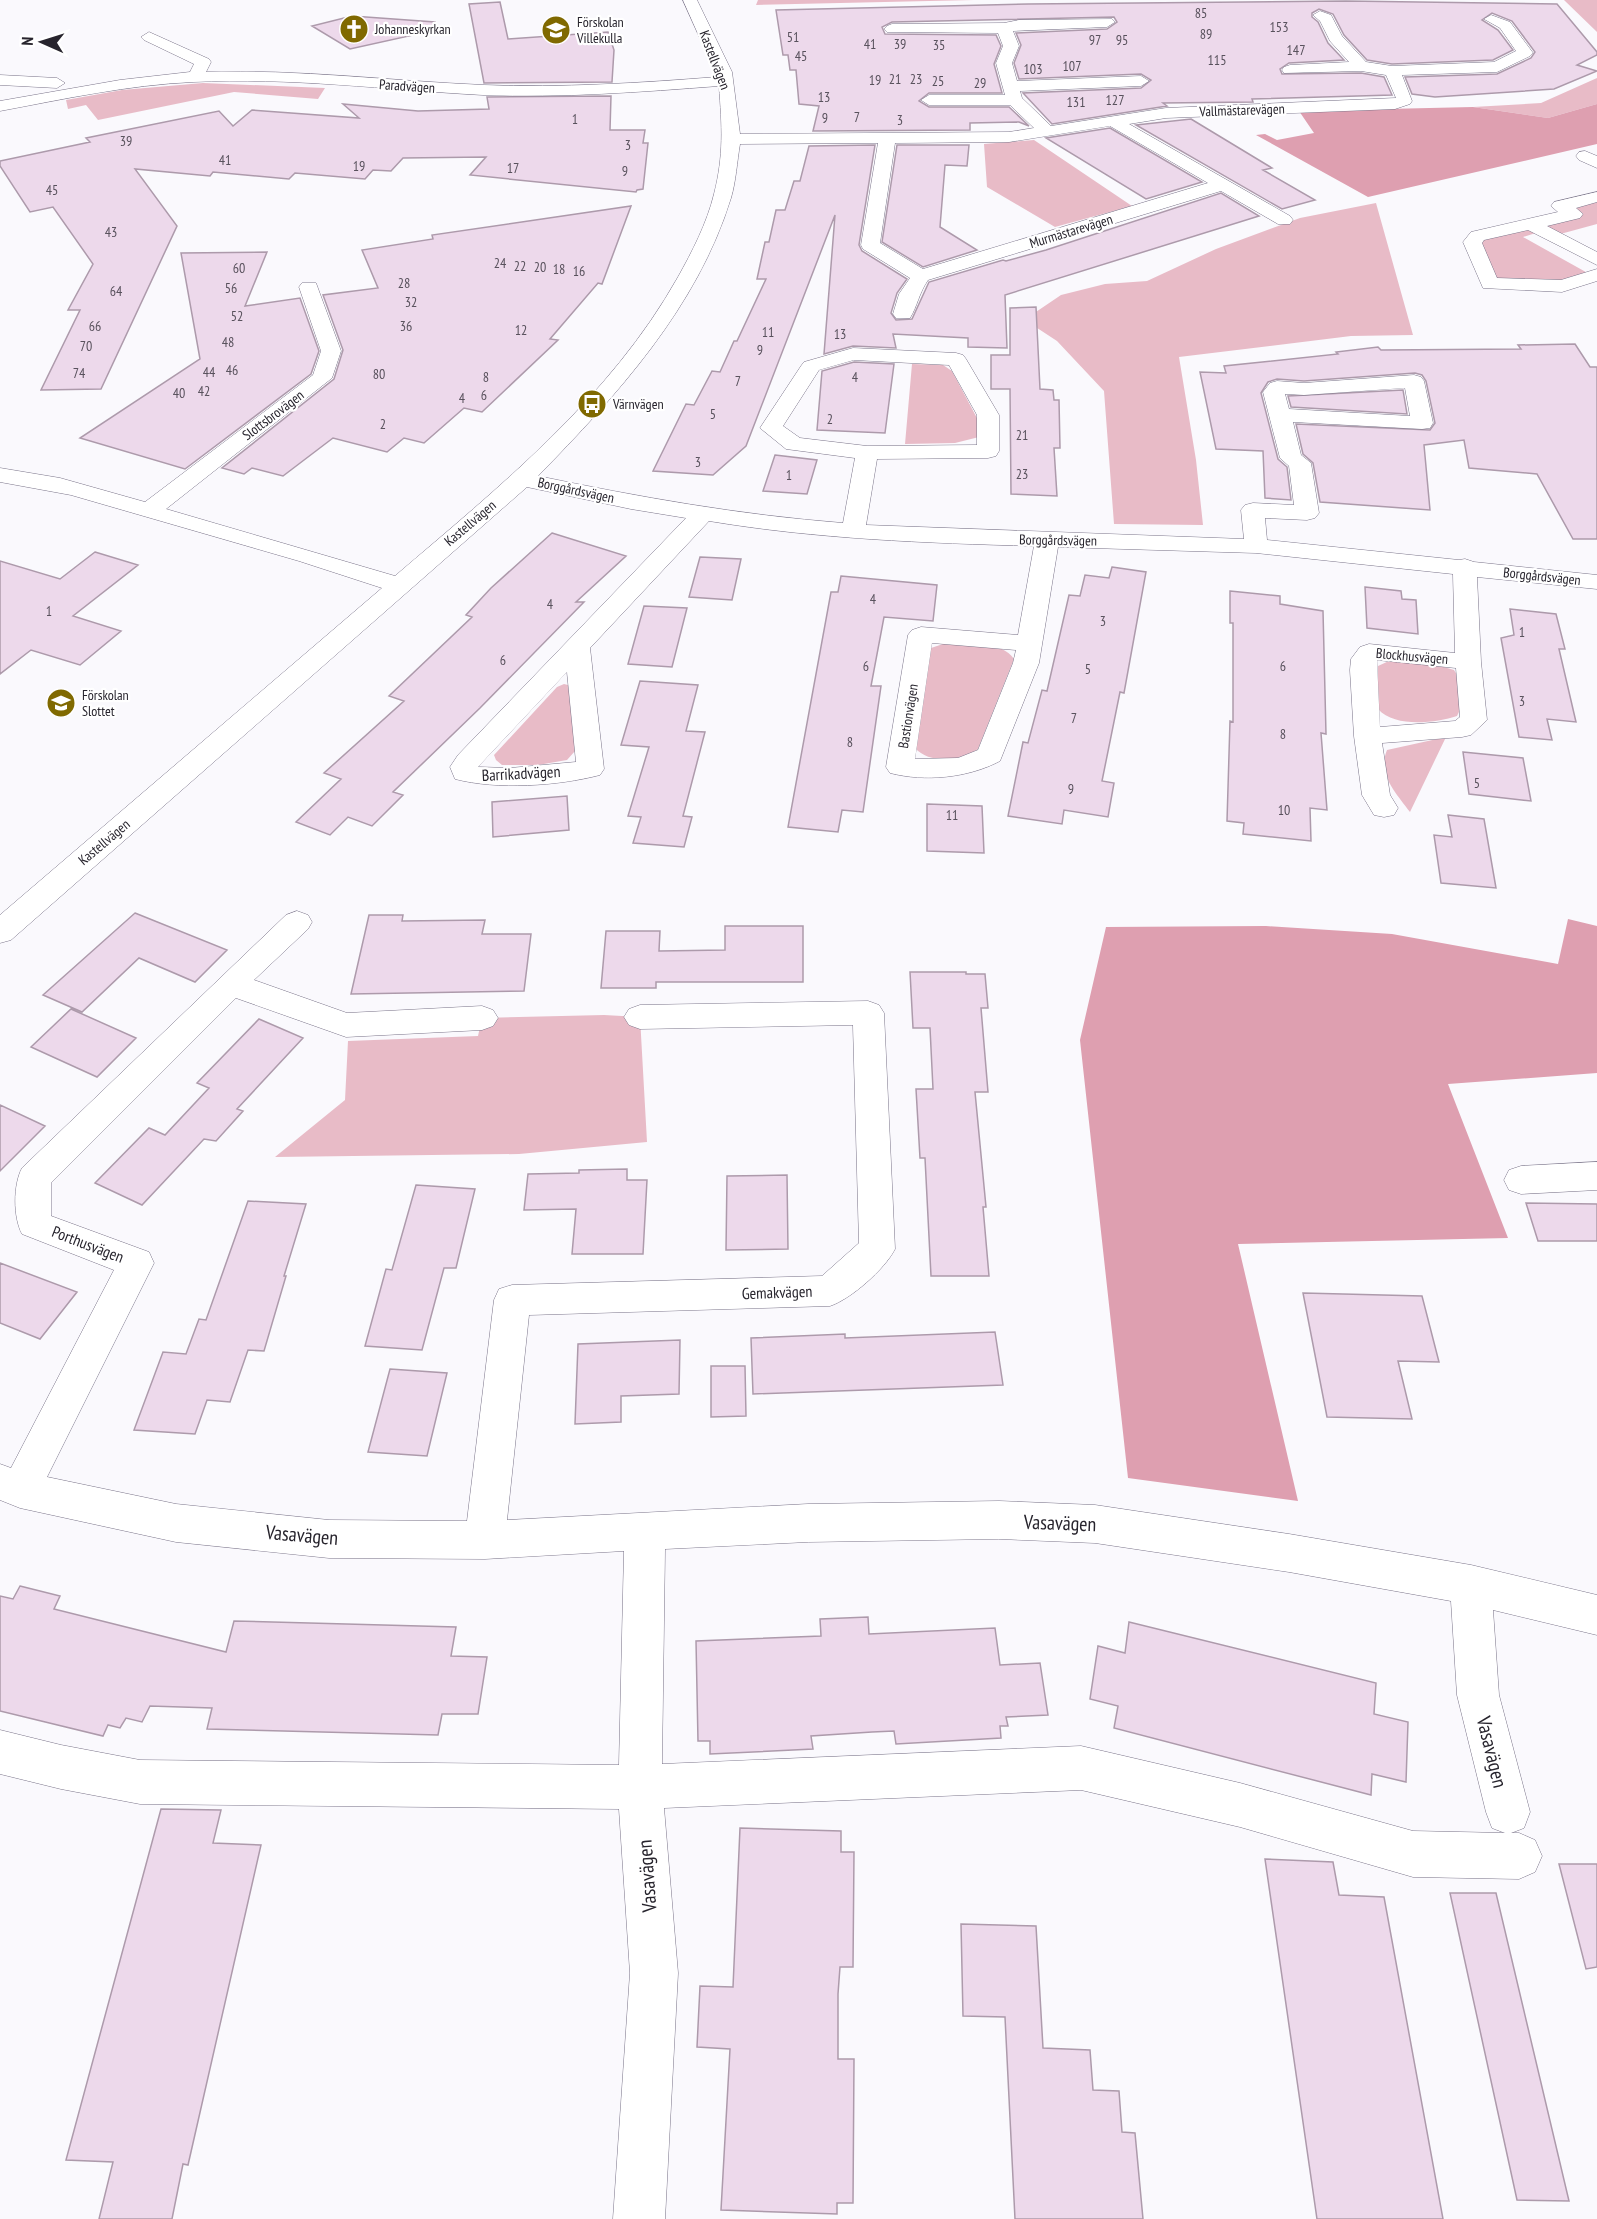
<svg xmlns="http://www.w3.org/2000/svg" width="1597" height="2219" font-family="'PT Sans Narrow',sans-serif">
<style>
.green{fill:#e8bbc7}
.forest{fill:#de9fb0}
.building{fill:#edd9eb;stroke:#ad9aab;stroke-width:1.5}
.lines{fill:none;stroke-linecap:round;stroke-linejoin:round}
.minor-casing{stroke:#7a7489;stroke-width:1}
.minor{fill:#fff;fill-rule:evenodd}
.labels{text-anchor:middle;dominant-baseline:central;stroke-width:4.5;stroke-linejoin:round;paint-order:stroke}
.number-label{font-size:14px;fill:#58515c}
.far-poi-label{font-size:14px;fill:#27242d;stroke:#fff;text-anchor:start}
.far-street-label{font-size:14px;fill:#27242d;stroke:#fff}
.street-label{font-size:16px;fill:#27242d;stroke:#fff}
.near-street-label{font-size:20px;fill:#27242d;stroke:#fff}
</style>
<rect width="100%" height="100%" fill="#faf9fd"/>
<path class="green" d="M758 0H974L756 5Z
M1564 0H1597V32Z
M1597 78V104L1548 118 1473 107 1541 103Z
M203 83 325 88 318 99 234 92 98 120 86 105 68 109 66 100 122 90Z
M1034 140 1132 206 1055 227 987 187 984 144Z
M1597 197V224L1553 236 1542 231 1523 237 1593 276 1562 286 1490 284 1478 236 1573 214 1560 206Z
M1376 203 1413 335 1351 336 1179 357 1196 460 1203 525 1114 524 1104 391 1057 341 1028 322 1027 318 1061 295 1105 284 1147 281 1216 249 1300 218Z
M912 364 943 365 952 371 978 420 979 437 955 443 905 444Z
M946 643C967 645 1002 640 1014 659L978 749C961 762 929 764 915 748L931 648Z
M1389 661 1437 665 1454 670C1463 684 1465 702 1457 716 1435 723 1395 728 1378 709V666Z
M564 684 572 686 575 751 567 760 538 765H502L496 760 494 755 557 687Z
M1446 737 1410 812C1396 793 1377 774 1387 750Z
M604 1015 640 1017 647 1142 519 1154 275 1157 345 1100 348 1041 478 1036 482 1018Z"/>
<path class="forest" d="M1597 104V144L1368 197 1256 135 1265 134 1277 140 1314 133 1299 111 1473 107 1548 118Z
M1568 919 1597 926V1073L1448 1084 1508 1238 1238 1244 1298 1501 1128 1478 1080 1040 1106 927 1266 926 1392 934 1558 964Z"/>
<path class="building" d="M1346 1 1557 4 1597 52V55L1577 65 1597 71 1554 89 1435 97 1412 94 1405 77 1497 74 1531 58 1535 52 1512 21 1492 13 1482 20 1498 30 1513 50 1493 60 1392 64 1367 60 1344 35 1333 14 1319 9 1312 13V17L1318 22 1328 43 1344 60 1289 63 1280 69 1282 74 1361 73 1384 77 1392 95 1252 99 1253 102 1163 103 1167 106 1052 124 1023 93 1141 88 1151 80 1141 74 1019 79 1014 63 1021 45 1016 33 1107 29 1117 22 1114 17 892 22 882 27 885 34 996 35 1001 46 994 64 1002 93H929L919 101 929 107H1009L1029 126 1019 122 970 123V130L813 131 819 106 799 104 796 70H790L788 55H783L776 10 1028 4Z
M500 2 508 39 608 32 614 50 612 82 484 83 469 4Z
M352 16 435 22 436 30 350 49 312 26Z
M611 96 610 130H645L643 143H648L643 189 637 190 636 192 470 175 486 157 403 158 391 171 373 170 365 179 295 173 289 179 213 172 210 176 135 169 177 226 101 389 41 390 80 310H68L93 264 53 207 30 212 0 166V161L90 142 86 138 219 111 233 126 252 110 359 118 343 104 418 111 489 109 487 97Z
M1191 119 1272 168 1263 170 1315 200 1282 209 1136 125Z
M1110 128 1202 182 1146 199 1046 138Z
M875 145 859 245 862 251 907 279 897 293 891 313 896 320 912 319 929 282 1003 260 1006 261 1046 250 1221 193 1259 216 1005 295 1007 348 968 347V338L893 334 896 348 853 346 824 354 835 215 746 446 713 475 653 471 686 404 694 405 712 371 720 372 734 341H737L766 279H757L765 242H769L776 210H785L794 181H800L809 146Z
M897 145H969L967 166 945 165 940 227 977 250 923 267 882 242Z
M631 206 602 284 598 283 550 339 558 340 482 412 464 408 424 443 404 438 387 452 333 438 283 476 252 468 244 474 222 468 334 379 343 350 323 295 378 288 362 250 433 239 432 235Z
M267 252 245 306 300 298 319 351 311 374 185 469 80 438 200 359 181 253Z
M1036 307 1040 389 1053 390 1054 400H1059L1060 448H1054L1057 496 1011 494 1010 389H991V355H1010V308Z
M1575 344 1590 367H1597V539H1573L1537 474 1469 468 1464 440 1424 445 1430 510 1320 502 1313 463 1303 454 1296 424 1430 430 1435 423 1426 381 1422 375 1415 373 1304 381 1277 379 1268 382 1261 393 1278 459 1287 467 1291 500 1265 498 1263 451 1216 449 1200 372 1226 373 1224 366 1338 354 1336 352 1378 347 1381 350 1521 349 1518 345Z
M854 362 894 364 885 433 817 430 822 371Z
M1403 390 1407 414 1291 407 1288 396Z
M775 455 817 460 807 494 763 491Z
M552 533 626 556 576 602H584L480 708 393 792 403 795 372 826 348 817 330 835 296 822 341 779 324 773 404 701 389 696 472 617 466 615 491 588Z
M95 552 138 565 73 616 121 631 80 665 31 650 0 674V561L60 579Z
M700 557 741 559 732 600 689 597Z
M1112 567 1146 572 1124 693 1120 692 1102 781 1114 783 1108 817 1064 810 1062 824 1008 816 1023 742 1028 743 1042 690 1047 691 1069 595 1080 596 1085 575 1109 578Z
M841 576 937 585 933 621 884 617 871 686H881L863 812 842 810 838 832 788 827 831 592H838Z
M1365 587 1401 591 1402 599 1416 600 1418 634 1367 628Z
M1230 591 1280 596V604L1323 611 1326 734 1321 733 1327 810 1310 808 1311 841 1243 834 1244 823 1227 821 1230 721 1233 722V623H1230Z
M644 606 687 608 672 667 628 664Z
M1510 609 1556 614 1565 649H1559L1576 722 1547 719 1552 740 1519 737 1501 638 1514 635Z
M640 681 698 685 686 731 705 732 683 816 692 817 684 847 633 843 641 817 628 816 649 747 621 745Z
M1463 752 1523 758 1531 801 1469 794Z
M567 796 569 830 493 837 492 802Z
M927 804 982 806 984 853 927 851Z
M1448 815 1484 819 1496 888 1441 883 1434 835 1452 837Z
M135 913 227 950 195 982 139 958 82 1012 43 995Z
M369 915H403L402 921 485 920 482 934H531L524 991 351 994Z
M725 926H803V982H656V988H601L606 931H660L659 951 725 950Z
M910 972H966V974H985L988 1008H981L988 1092H975L986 1207H983L989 1276H931L925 1158H920L916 1089H933L930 1028H913Z
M71 1009 136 1038 97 1077 31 1047Z
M259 1019 303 1038 237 1109 243 1111 216 1141 204 1139 142 1205 95 1183 149 1128 165 1135 209 1088 197 1083Z
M0 1105 45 1126 0 1171Z
M627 1169V1180H647L643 1254H572L576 1209 524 1210 528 1174 579 1173V1170Z
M787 1175 788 1249 726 1250 727 1176Z
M416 1185 475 1189 456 1268H444L422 1350 365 1346 386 1269 392 1270Z
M248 1201 306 1204 284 1276H286L264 1351 248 1350 230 1402 207 1400 195 1434 134 1430 163 1352 186 1354 199 1319 206 1320Z
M1526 1203 1597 1204V1241H1538Z
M0 1263 77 1292 40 1339 0 1323Z
M1303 1293 1422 1296 1439 1362 1398 1361 1412 1419 1327 1417Z
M995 1332 1003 1385 753 1394 751 1338 845 1334V1338Z
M680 1340 679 1394 621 1396V1422L575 1424 578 1344Z
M711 1366H745L746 1416 711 1417Z
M390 1369 447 1373 427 1456 368 1452Z
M20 1586 60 1596 54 1609 226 1652 234 1621 456 1627 451 1656 487 1657 478 1714H442L438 1735 207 1729 212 1708 150 1706 142 1722 126 1718 120 1728 108 1725 103 1736 0 1711V1596L13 1599Z
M868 1617 869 1634 995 1628 1000 1665 1040 1663 1048 1715 1006 1717 1008 1726H1000L1001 1738 896 1744 894 1731 872 1732 811 1736 813 1749 710 1754V1741H698L696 1641 821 1636 820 1619Z
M1129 1622 1376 1683 1374 1714 1408 1722 1406 1782 1372 1774 1371 1795 1114 1728 1118 1706 1090 1699 1098 1646 1125 1653Z
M161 1809 221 1810 213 1843 261 1845 188 2165 183 2164 172 2219H99L113 2162 66 2160Z
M740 1828 841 1831V1852H854L853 1967H840L838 1994V2059H854L853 2203H837V2214L721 2210 730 2049 697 2047 700 1986 733 1987Z
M1265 1859 1333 1862 1339 1895 1384 1897 1443 2219H1317Z
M1559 1864H1597V1967L1586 1969Z
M1450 1893H1496L1569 2201 1517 2200Z
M961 1924 1036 1926 1043 2048 1090 2050 1093 2090 1119 2091 1122 2132 1135 2133 1143 2219H1015L1005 2017 963 2016Z"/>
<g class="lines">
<g class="minor-casing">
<path id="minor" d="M683 0H697L732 72 740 134 1009 132 1034 128 1010 105H929L921 100 929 95H1005L996 63 1003 46 998 33 887 32 884 29 887 26 892 24 1004 23 1019 20 1112 19 1115 22 1107 27 1013 31 1019 46 1012 63 1017 81 1141 76 1149 81 1141 86 1020 91 1022 98 1051 126 1166 108 1396 98 1386 75 1361 71 1284 73 1282 70 1284 67 1290 65 1349 62 1330 41 1320 21 1313 15 1320 11 1331 15 1342 36 1366 62 1392 66 1494 62 1516 51 1500 28 1484 19 1491 15 1510 22 1533 53 1530 56 1497 72 1402 75 1412 101 1410 104 1395 109 1166 118 1129 124 1290 216 1293 220 1290 224H1278L1221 191 928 280C919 293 917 307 910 318H896L893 314 899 294 910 278 863 249 861 245 878 143 740 144C737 162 736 181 731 198 697 308 617 395 538 476 639 497 740 515 843 523L855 458 786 449 760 428 801 366 804 362 853 348 956 353 963 355 966 359 999 415V451L996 456 988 458 877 459 866 525 1244 539 1241 510 1245 505 1253 503 1294 505 1289 466 1280 458 1263 392 1270 383 1277 381 1304 383 1414 375 1421 377 1424 381 1433 423 1430 428 1422 429 1293 422 1301 455 1311 463 1319 513 1315 518 1307 520 1265 518 1267 540 1459 560 1465 559 1474 562 1597 575V589L1477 577 1481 662 1487 720 1471 735 1462 737 1382 743 1390 795 1398 808 1394 815 1384 817 1374 815 1362 795 1354 736 1350 670 1351 659 1360 647 1369 644 1455 653 1453 574 1256 553 1058 547 1039 663 1000 761C968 778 925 782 890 773L886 767 908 635 912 630 921 627 1018 635 1034 546C925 543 817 539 709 521L590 648 604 769 600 775C558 786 497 790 455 779L450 767 458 755 686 518 631 509 527 487 11 940 0 943V915L382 588 299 561 71 495 0 482V468L60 478 145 502 313 375 321 351 299 287 302 283H316L341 351 332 378 166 509 395 576C499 487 610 398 678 277 692 252 707 223 714 194 724 155 722 126 719 86 641 92 562 98 483 95 387 90 290 77 193 82 128 85 64 99 0 111V101L120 80 190 72 194 64 144 40 141 37 149 32 209 59 211 62 206 72C299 69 391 81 484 85 562 88 640 83 717 77ZM1110 126 1208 183 923 269 880 243 895 143 1009 142ZM854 360 949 365 977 415V445L867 446 800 438 783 426 819 370ZM1405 388 1410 416 1289 409 1285 394 1304 395ZM932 643 1016 650 1013 663 978 750 958 758 915 759ZM1377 660 1456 668 1460 717 1455 721 1380 727ZM567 672 576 762 510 768 478 767Z
M0 75 57 78 65 83 57 88 0 85Z
M1585 151 1597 156V168L1579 160 1576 156 1579 152Z
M1597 192V202L1576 208 1583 214 1580 218 1547 226 1597 252V265L1528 230 1484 240 1482 243 1497 278 1561 280 1597 269V281L1562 292 1483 288 1463 242 1471 232 1558 212 1551 206 1554 202Z
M297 911 308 915 312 922 308 929 254 980 347 1013 482 1006 493 1010 498 1018 493 1026 482 1030 346 1037 236 998 51 1183V1216L149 1252 154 1263 47 1477 176 1504 329 1520 467 1521 494 1300 499 1289 512 1285 822 1276 859 1243 853 1025 640 1029 629 1025 624 1017 629 1009 640 1005 868 1001 879 1005 884 1013 895 1249C885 1269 851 1299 830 1306L529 1315 507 1520 808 1504 999 1501 1095 1505 1289 1534 1471 1565 1597 1595V1635L1493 1610 1499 1695 1530 1812 1524 1828 1511 1833H1519L1535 1840 1542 1856 1535 1872 1519 1879 1413 1877 1240 1827 1081 1790 664 1808 678 1973 665 2219H613L630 1973 619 1809 140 1804 61 1789 0 1774V1730L61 1745 140 1760 619 1765 624 1551 485 1559 329 1558 176 1542 20 1508 0 1500V1464L11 1468 114 1270 22 1234C13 1217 13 1185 22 1168L286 915ZM999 1539 1095 1543 1289 1572 1451 1601 1457 1695 1486 1812 1492 1828 1505 1833 1413 1831 1240 1783 1081 1746 662 1764 665 1549 808 1542Z
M1597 1162V1190L1521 1194 1509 1190 1504 1180 1509 1170 1521 1166Z"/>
</g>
<use href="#minor" class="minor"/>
</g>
<defs>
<g id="church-disc" transform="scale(1.5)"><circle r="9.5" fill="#806900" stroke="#fff"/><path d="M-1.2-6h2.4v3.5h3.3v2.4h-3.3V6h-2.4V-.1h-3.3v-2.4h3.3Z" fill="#fff"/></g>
<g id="school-disc" transform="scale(1.5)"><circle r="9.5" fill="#806900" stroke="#fff"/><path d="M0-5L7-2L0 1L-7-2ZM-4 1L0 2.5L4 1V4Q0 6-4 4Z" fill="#fff"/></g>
<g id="bus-disc" transform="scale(1.5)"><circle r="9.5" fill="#806900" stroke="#fff"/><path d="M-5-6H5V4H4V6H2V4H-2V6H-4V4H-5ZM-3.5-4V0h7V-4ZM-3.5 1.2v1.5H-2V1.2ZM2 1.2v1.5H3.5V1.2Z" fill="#fff"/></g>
</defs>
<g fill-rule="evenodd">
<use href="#church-disc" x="354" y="29"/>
<use href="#school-disc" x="556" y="30"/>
<use href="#bus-disc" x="592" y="404"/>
<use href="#school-disc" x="61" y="703"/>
</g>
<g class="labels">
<g class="number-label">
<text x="1201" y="13">85</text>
<text x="1279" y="27">153</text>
<text x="1206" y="34">89</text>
<text x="793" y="37">51</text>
<text x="1095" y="40">97</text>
<text x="1122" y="40">95</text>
<text x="870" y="44">41</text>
<text x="900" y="44">39</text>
<text x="939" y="45">35</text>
<text x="1296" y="50">147</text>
<text x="801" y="56">45</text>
<text x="1217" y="60">115</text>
<text x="1072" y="66">107</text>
<text x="1033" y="69">103</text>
<text x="895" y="79">21</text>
<text x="916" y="79">23</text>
<text x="875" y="80">19</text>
<text x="938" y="81">25</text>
<text x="980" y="83">29</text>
<text x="824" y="97">13</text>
<text x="1115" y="100">127</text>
<text x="1076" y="102">131</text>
<text x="857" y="117">7</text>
<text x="825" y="118">9</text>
<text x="575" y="119">1</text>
<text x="900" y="120">3</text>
<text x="126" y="141">39</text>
<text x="628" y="145">3</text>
<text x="225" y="160">41</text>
<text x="359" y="166">19</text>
<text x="513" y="168">17</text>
<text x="625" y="171">9</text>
<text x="52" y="190">45</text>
<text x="111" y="232">43</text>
<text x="500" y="263">24</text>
<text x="520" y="266">22</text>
<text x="540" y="267">20</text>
<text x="239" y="268">60</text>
<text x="559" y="269">18</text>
<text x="579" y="271">16</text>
<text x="404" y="283">28</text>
<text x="231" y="288">56</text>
<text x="116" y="291">64</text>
<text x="411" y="302">32</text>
<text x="237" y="316">52</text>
<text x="95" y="326">66</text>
<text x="406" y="326">36</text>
<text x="521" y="330">12</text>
<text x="768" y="332">11</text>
<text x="840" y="334">13</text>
<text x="228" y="342">48</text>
<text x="86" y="346">70</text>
<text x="760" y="350">9</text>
<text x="232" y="370">46</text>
<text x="209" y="372">44</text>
<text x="79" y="373">74</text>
<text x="379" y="374">80</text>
<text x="486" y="377">8</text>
<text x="855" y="377">4</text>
<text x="738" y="381">7</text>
<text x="204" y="391">42</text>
<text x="179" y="393">40</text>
<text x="484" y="395">6</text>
<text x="462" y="398">4</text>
<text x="713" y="414">5</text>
<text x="830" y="419">2</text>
<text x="383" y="424">2</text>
<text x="1022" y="435">21</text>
<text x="698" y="462">3</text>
<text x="1022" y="474">23</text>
<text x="789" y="475">1</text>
<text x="873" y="599">4</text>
<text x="550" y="604">4</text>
<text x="49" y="611">1</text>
<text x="1103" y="621">3</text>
<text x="1522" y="632">1</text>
<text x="503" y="660">6</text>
<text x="866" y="666">6</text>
<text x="1283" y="666">6</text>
<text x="1088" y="669">5</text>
<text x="1522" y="701">3</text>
<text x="1074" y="718">7</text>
<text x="1283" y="734">8</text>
<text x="850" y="742">8</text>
<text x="1477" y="783">5</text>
<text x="1071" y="789">9</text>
<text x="1284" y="810">10</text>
<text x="952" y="815">11</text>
</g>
<g class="far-poi-label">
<text x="577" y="22">Förskolan<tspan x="577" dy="16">Villekulla</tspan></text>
<text x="375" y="29">Johanneskyrkan</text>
<text x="613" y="404">Värnvägen</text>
<text x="82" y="695">Förskolan<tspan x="82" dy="16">Slottet</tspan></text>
</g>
<g class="far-street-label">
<text transform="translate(715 60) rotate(69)">Kastellvägen</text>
<text transform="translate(407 86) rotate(4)">Paradvägen</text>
<text transform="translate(1242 110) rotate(-2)">Vallmästarevägen</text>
<text transform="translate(1071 231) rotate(-17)">Murmästarevägen</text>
<text transform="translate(273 415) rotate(-37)">Slottsbrovägen</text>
<text transform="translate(576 490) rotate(12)">Borggårdsvägen</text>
<text transform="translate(470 523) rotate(-40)">Kastellvägen</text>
<text transform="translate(1058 540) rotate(1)">Borggårdsvägen</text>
<text transform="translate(1542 576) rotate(6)">Borggårdsvägen</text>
<text transform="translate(1412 656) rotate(5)">Blockhusvägen</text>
<text transform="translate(908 716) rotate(-81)">Bastionvägen</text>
<text transform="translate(104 842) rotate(-40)">Kastellvägen</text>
</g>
<g class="street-label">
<text transform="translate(521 773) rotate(-3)">Barrikadvägen</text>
<text transform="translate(88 1244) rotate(21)">Porthusvägen</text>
<text transform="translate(777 1292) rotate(-2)">Gemakvägen</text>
</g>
<g class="near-street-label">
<text transform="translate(1060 1523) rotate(2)">Vasavägen</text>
<text transform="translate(302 1535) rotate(5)">Vasavägen</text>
<text transform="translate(1492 1752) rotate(76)">Vasavägen</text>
<text transform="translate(647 1876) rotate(-94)">Vasavägen</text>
</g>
</g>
<g transform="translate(42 42) rotate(273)" stroke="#ffffff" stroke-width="4.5" paint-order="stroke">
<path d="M0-4.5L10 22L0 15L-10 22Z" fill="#27242d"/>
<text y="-9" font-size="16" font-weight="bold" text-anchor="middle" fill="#27242d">N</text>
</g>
</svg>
